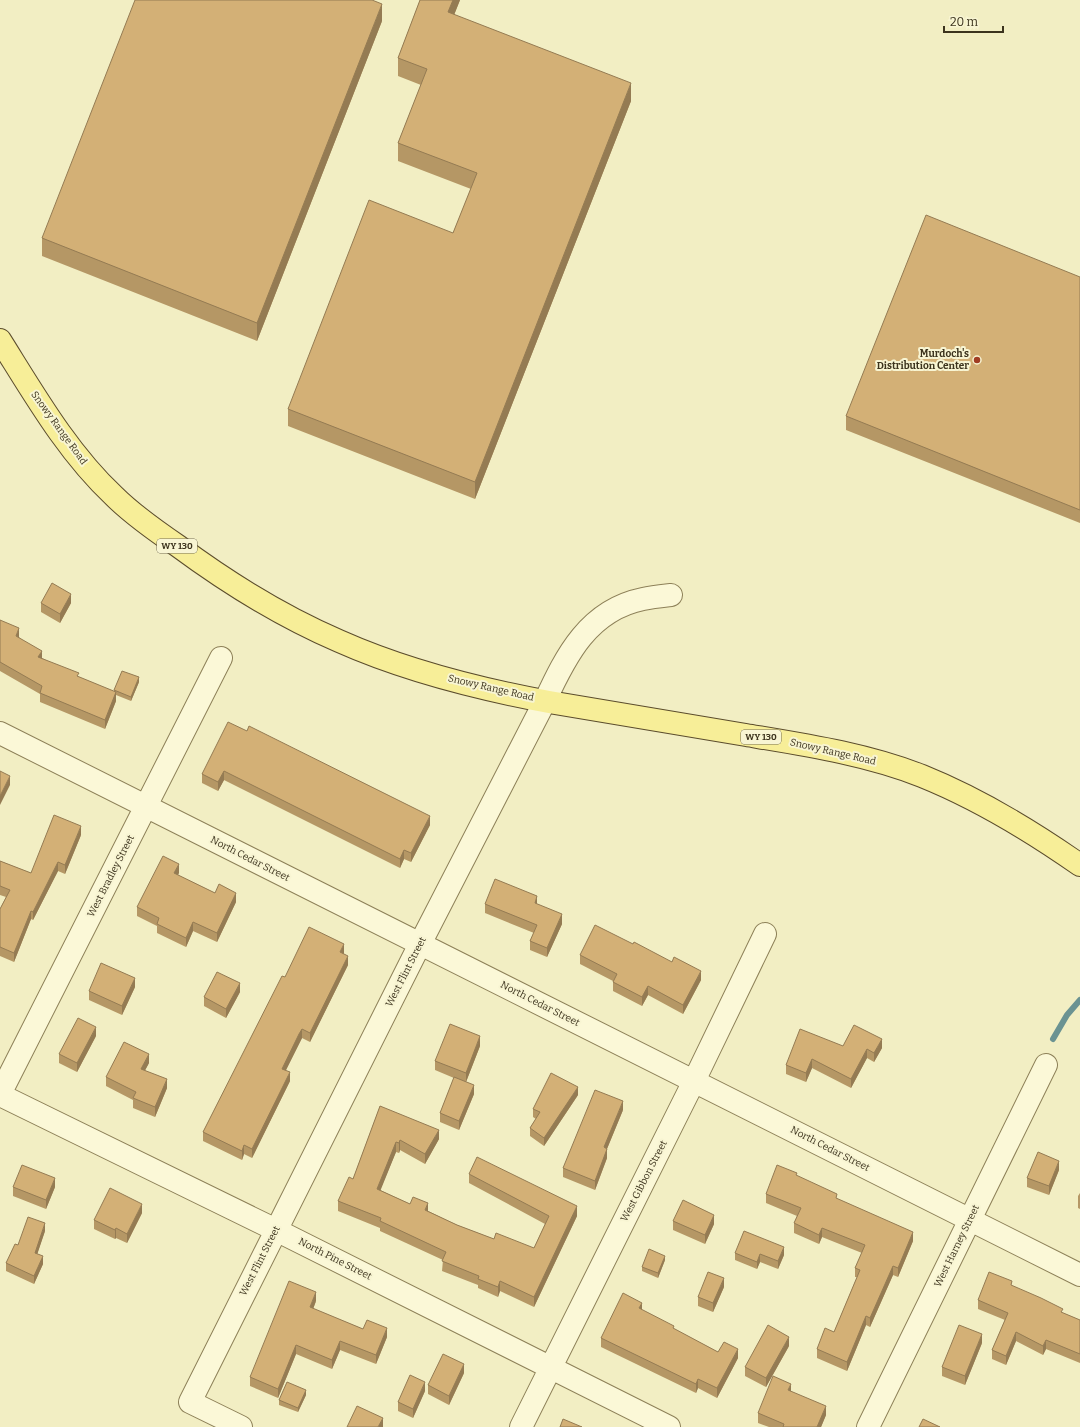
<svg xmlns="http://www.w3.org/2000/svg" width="1080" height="1427" font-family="Bitter,serif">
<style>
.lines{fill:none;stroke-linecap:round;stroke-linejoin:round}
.stream{stroke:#6b9392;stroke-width:6}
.minor-casing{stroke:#8d8058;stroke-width:24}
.major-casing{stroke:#5b4c2c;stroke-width:24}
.minor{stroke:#fbf8d7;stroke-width:22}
.major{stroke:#f7ee98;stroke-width:22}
.wall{fill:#b59765}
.shaded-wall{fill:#947b53}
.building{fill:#d3b076;stroke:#947b53}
.poi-dot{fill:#a13d23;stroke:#f8f5d3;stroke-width:1.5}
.labels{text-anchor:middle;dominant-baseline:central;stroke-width:4;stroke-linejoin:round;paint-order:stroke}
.shield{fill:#f8f5d3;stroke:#746d54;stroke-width:1}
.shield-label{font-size:9px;font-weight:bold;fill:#3c331d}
.poi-label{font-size:10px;font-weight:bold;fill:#3c331d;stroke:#f8f5d3;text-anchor:end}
.street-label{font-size:10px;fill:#3c331d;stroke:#f8f5d3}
</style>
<rect width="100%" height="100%" fill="#f2eec3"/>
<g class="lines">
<path class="stream" d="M1053 1039 1067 1015 1080 1000"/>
<g class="minor-casing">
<path id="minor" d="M0 733 1080 1275
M0 1094 221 658
M0 1095 276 1230 669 1427
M241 1427 190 1402 420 944 545 701C566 655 589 610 643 599 652 597 662 596 671 595
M521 1427 694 1081 765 934
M868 1427 1046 1065"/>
</g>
<g class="major-casing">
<path id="major" d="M0 340C34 394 67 452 114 496 133 515 156 531 178 546 228 583 281 616 339 641 404 670 479 689 549 702 614 713 680 724 746 735 806 745 866 754 922 776 979 799 1030 830 1080 865"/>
</g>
<use href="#minor" class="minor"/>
<use href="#major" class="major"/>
</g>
<path class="wall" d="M420 0H460L454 15 631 101 475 499 288 426V409L453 233 471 189 398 161V143L421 85 398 76V58Z
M382 21 257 341 42 256V238Z
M1080 277V523L846 430V416Z
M41 603H71L60 623 41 612Z
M0 620 42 658 79 677 114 692V690L139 682 131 701 116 695V701L105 729 40 702V694L0 671Z
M247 731 430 825 411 862 404 859 400 868 224 780 218 791 202 783V774Z
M81 835 65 874 58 871 33 920 31 919 14 962 0 956V909L6 897 0 895V861L31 873Z
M179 873 178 875 215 893 236 902 217 942 193 931 186 947 157 933V926L137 916V907Z
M485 904H537L562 924 547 957 530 950V941L534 933 485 913Z
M344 954 348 965 310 1042 302 1038 286 1070 290 1081 252 1158 244 1154 242 1160 203 1141V1132L285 977Z
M580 955 701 980 683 1014 648 995 642 1006 613 991V981L580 964Z
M135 987 122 1015 89 1000V991Z
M240 992 226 1018 204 1006V997Z
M96 1036 77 1072 59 1063V1054Z
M480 1046 466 1082 474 1094 459 1130 440 1122V1113L454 1078 435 1070V1061Z
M843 1046 882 1048 874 1062 867 1058 851 1088 812 1068 806 1082 786 1074V1065Z
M149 1063 145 1070 167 1088 155 1117 133 1108V1100L106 1086V1077Z
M578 1095 544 1146 530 1136V1128L536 1119 533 1117V1109Z
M380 1106 439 1139 425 1164 400 1150 399 1153 396 1152 380 1190 410 1204 428 1211 457 1225 494 1239 534 1248 545 1224 469 1183V1174L577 1216 534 1307 500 1291 498 1297 478 1288V1285L442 1271 443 1260 380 1231V1228L338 1211V1201L353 1179Z
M623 1110 607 1149V1158L595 1190 563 1177V1168Z
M1059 1170 1049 1195 1027 1187V1178Z
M797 1176 913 1241 898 1277 893 1275 870 1327 866 1325 847 1371 817 1358V1349L834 1332 857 1277H855V1268L862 1253 822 1237 819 1244 794 1233V1223L797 1216 766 1203V1194Z
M13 1187H55L46 1209 13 1196Z
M1080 1193V1209L1078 1208V1196Z
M142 1213 127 1243 116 1238 115 1239 94 1229V1220Z
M673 1221 714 1224 705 1244 673 1230Z
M45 1231 37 1254 43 1264 34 1284 6 1271V1263L18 1245Z
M735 1253 784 1255 778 1269 760 1262 757 1269 735 1260Z
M665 1260 658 1278 642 1271V1267Z
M1012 1286 1063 1313 1080 1320V1363L1046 1349 1043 1355 1016 1341 1006 1365 992 1359V1350L1005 1320 978 1309V1300Z
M724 1287 713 1312 698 1306V1297Z
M316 1301 313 1309 363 1329 387 1337 376 1364 340 1350 332 1369 296 1354 278 1398 250 1386V1377Z
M642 1310 674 1329 718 1352 738 1358 717 1398 698 1388 696 1393 601 1347V1338Z
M982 1343 965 1385 942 1376V1367Z
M789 1346 766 1387 745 1376V1367Z
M464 1373 449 1405 428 1394V1385Z
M425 1391 413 1418 398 1411V1402Z
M791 1391 826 1415 821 1427H769L758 1423V1413Z
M306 1395 298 1412 279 1405V1400Z"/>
<path class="shaded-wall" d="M453 0H460L448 30V12Z
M382 4V21L257 341V323Z
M631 83V101L475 499V482Z
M71 594V603L60 623V614Z
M19 628V638L16 636Z
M42 651V660L38 657Z
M139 677V682L131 701V697Z
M116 692V701L105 729V720Z
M224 771V780L218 791V782Z
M10 776V785L0 805V796Z
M430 816V825L411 862V853Z
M81 826V835L65 874V865Z
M404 850V859L400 868V859Z
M58 862V871L33 920V912Z
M179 864V873L174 882V873Z
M236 893V902L217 942V933Z
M537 896V905L535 903Z
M31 911V919L14 962V953Z
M562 914V924L547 957V948Z
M193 922V931L186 947V938Z
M344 944V954L340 961V952Z
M348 956V965L310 1042V1033Z
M701 971V980L683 1014V1005Z
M135 978V987L122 1015V1006Z
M240 983V992L226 1018V1009Z
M648 986V995L642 1006V997Z
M96 1027V1036L77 1072V1063Z
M302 1029V1038L282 1078V1069L299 1034Z
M480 1036V1046L466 1082V1073Z
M882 1039V1048L874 1062V1053Z
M867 1049V1058L851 1088V1079Z
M149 1054V1063L141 1078V1069Z
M812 1059V1068L806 1082V1073Z
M290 1072V1081L252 1158V1149Z
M167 1079V1088L155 1117V1107Z
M474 1085V1094L459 1130V1121Z
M578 1087V1095L544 1146V1138Z
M623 1101V1110L604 1156V1147Z
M439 1130V1139L425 1164V1154Z
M400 1140V1150L399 1153V1143Z
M396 1142V1152L377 1199V1189Z
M244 1145V1154L242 1160V1151Z
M607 1149V1158L595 1190V1181Z
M1059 1161V1170L1049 1195V1186Z
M55 1178V1187L46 1209V1200Z
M428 1203V1213L425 1210Z
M142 1204V1213L127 1243V1234Z
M577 1206V1216L534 1307V1297Z
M714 1215V1224L705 1244V1235Z
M45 1223V1231L35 1261V1253Z
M116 1228V1238L115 1239V1230Z
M822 1228V1237L819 1244V1235Z
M913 1232V1241L898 1277V1268Z
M784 1247V1255L778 1269V1261Z
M760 1254V1262L757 1269V1262Z
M43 1256V1264L34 1284V1276Z
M665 1256V1260L658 1278V1273Z
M893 1266V1275L870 1327V1318Z
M724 1278V1287L713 1312V1303Z
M500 1281V1291L498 1297V1287Z
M316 1292V1301L310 1317V1307Z
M642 1303V1312L639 1308Z
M866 1316V1325L847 1371V1362Z
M387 1328V1337L376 1364V1355Z
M1016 1332V1341L1006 1365V1356Z
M982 1334V1343L965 1385V1376Z
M789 1337V1346L766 1387V1378Z
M1046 1340V1349L1043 1355V1346Z
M340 1341V1350L332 1369V1360Z
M296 1345V1354L278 1398V1389Z
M738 1349V1358L717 1398V1388Z
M464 1364V1373L449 1405V1396Z
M698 1379V1388L696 1393V1384Z
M425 1382V1391L413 1418V1409Z
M791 1384V1393L788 1390Z
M306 1390V1395L298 1412V1408Z
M826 1406V1415L821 1427H817Z
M383 1418V1427H378Z"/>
<path class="building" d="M135 0H372L382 4 257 323 42 238Z
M420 0H453L448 12 631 83 475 482 288 409 369 200 453 233 477 173 398 143 427 69 398 58Z
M926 215 1080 277V510L846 416Z
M52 583 71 594 60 614 41 603Z
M0 620 19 628 16 636 42 651 38 657 79 673 77 676 116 692 105 720 40 693 42 686 0 662Z
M122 671 139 677 131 697 114 690Z
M228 722 247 731 249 726 430 816 411 853 404 850 400 859 224 771 218 782 202 774Z
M0 771 10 776 0 796Z
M54 815 81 826 65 865 58 862 33 912 31 911 14 953 0 947V909L10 890 0 886V861L31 873Z
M163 856 179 864 174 873 215 893 219 884 236 893 217 933 193 922 186 938 157 924 159 918 137 907Z
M495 879 537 896 535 903 562 914 547 948 530 941 537 925 485 904Z
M595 925 633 944 634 942 672 962 674 957 701 971 683 1005 648 986 642 997 613 982 617 974 580 955Z
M309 927 344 944 340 952 348 956 310 1033 302 1029 299 1034 282 1069 290 1072 252 1149 244 1145 242 1151 203 1132 282 976 285 977Z
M101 963 135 978 122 1006 89 991Z
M217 972 240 983 226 1009 204 997Z
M78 1018 96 1027 77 1063 59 1054Z
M450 1024 480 1036 466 1073 435 1061Z
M854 1025 882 1039 874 1053 867 1049 851 1079 812 1059 806 1073 786 1065 800 1029 843 1046Z
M124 1042 149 1054 141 1069 167 1079 155 1107 133 1098 136 1092 106 1077Z
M551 1073 578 1087 544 1138 530 1128 540 1112 533 1109Z
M454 1077 474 1085 459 1121 440 1113Z
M595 1090 623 1101 604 1147 607 1149 595 1181 563 1168Z
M380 1106 439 1130 425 1154 400 1140 399 1143 396 1142 377 1189 410 1204 413 1197 428 1203 425 1210 457 1225 494 1239 496 1233 534 1248 549 1216 469 1174 477 1157 577 1206 534 1297 500 1281 498 1287 478 1279 479 1276 442 1261 446 1252 380 1221 381 1218 338 1201 349 1177 353 1179Z
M1038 1152 1059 1161 1049 1186 1027 1178Z
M22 1165 55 1178 46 1200 13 1187Z
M777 1165 797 1173 796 1175 837 1194 836 1198 913 1232 898 1268 893 1266 870 1318 866 1316 847 1362 817 1349 825 1328 834 1332 860 1270 855 1268 865 1245 822 1228 819 1235 794 1223 801 1208 766 1194Z
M110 1188 142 1204 127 1234 116 1228 115 1230 94 1220Z
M683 1200 714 1215 705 1235 673 1221Z
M28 1217 45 1223 35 1253 43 1256 34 1276 6 1263 15 1244 18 1245Z
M744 1231 784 1247 778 1261 760 1254 757 1262 735 1253Z
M649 1249 665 1256 658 1273 642 1267Z
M708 1272 724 1278 713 1303 698 1297Z
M989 1272 1012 1281 1011 1285 1041 1298 1063 1309 1061 1312 1080 1320V1354L1046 1340 1043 1346 1016 1332 1006 1356 992 1350 1008 1313 978 1300Z
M289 1281 316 1292 310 1307 363 1329 367 1320 387 1328 376 1355 340 1341 332 1360 296 1345 278 1389 250 1377Z
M623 1293 642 1303 639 1308 674 1326 673 1328 718 1352 724 1342 738 1349 717 1388 698 1379 696 1384 601 1338Z
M768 1325 789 1337 766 1378 745 1367Z
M959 1325 982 1334 965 1376 942 1367Z
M443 1354 464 1364 449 1396 428 1385Z
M410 1375 425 1382 413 1409 398 1402Z
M773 1376 791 1384 788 1390 826 1406 817 1427H783L784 1424 758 1413Z
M287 1382 306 1390 298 1408 279 1400Z
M357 1406 383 1418 378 1427H347Z
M563 1419 582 1427H560Z
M923 1419 940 1427H919Z"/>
<circle class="poi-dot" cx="977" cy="360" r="4"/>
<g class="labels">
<g class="shield">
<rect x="157" y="539" width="40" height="14" rx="3"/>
<rect x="741" y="730" width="40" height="14" rx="3"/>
</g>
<g class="shield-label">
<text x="177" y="546">WY 130</text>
<text x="761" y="737">WY 130</text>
</g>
<g class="poi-label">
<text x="969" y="354">Murdoch's<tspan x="969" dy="12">Distribution Center</tspan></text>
</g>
<g class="street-label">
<text transform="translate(59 428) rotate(54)">Snowy Range Road</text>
<text transform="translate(491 688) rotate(13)">Snowy Range Road</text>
<text transform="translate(833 752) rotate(13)">Snowy Range Road</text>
<text transform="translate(250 859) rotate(27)">North Cedar Street</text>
<text transform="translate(111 876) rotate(-63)">West Bradley Street</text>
<text transform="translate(406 972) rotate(-63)">West Flint Street</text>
<text transform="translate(540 1004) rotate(27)">North Cedar Street</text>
<text transform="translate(830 1149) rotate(27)">North Cedar Street</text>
<text transform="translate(644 1181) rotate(-63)">West Gibbon Street</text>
<text transform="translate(957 1246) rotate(-64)">West Harney Street</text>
<text transform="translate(335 1259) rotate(27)">North Pine Street</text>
<text transform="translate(260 1261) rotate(-63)">West Flint Street</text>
</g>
</g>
<path d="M944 26v6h59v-6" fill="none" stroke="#3c331d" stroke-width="2"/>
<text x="950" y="26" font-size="12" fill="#3c331d" stroke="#f8f5d3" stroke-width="3" paint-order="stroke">20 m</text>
</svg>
